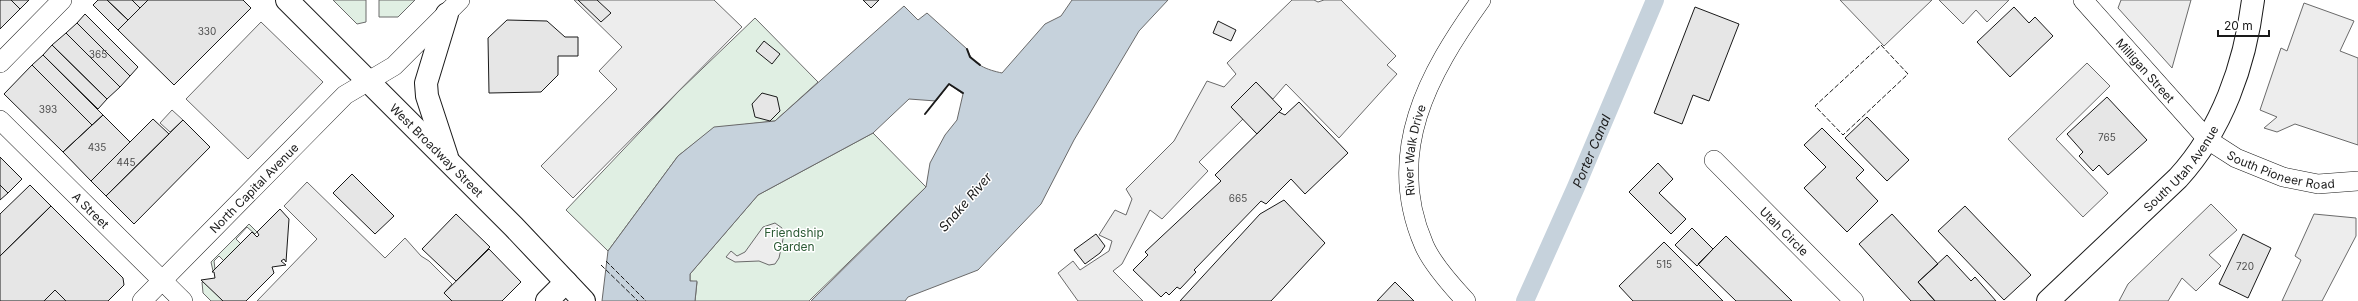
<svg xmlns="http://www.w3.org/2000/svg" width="2358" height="301" font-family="Inter,sans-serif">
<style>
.green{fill:#e0efe3;stroke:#6a6a6a}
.parking{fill:#ededed;stroke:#6a6a6a}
.water{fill:#c6d2dc;stroke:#6a6a6a}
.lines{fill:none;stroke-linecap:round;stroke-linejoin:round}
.canal{stroke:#c6d2dc;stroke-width:18}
.building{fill:#e6e6e6;stroke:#1a1a1a}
.minor-casing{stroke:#1a1a1a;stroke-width:20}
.major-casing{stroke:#1a1a1a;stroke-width:24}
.minor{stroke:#fff;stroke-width:19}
.major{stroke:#fff;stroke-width:22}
.fence{stroke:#1a1a1a;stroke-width:1;stroke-dasharray:5 2;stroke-linecap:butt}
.wall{stroke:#1a1a1a;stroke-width:2}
.labels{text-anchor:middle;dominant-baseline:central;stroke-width:3;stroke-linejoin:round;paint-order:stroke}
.number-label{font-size:10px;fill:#4d4d4d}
.street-label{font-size:12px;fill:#1a1a1a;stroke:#fff}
.park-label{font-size:12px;fill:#2b5a34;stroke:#fff}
.water-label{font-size:13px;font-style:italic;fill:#1a1a1a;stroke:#fff}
</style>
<rect width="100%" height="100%" fill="#fff"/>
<path class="green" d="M333 0H366V22L357 24Z
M379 0H415L398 17H379Z
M755 18 818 82 775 121 714 128 678 156 608 251 566 210 678 92Z
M873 133 926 187 809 301H695L697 282 690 281V274L758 195Z
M249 224 257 232 255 234 247 227 236 239 241 244 224 261 219 256 214 261 215 269 213 271 211 262Z
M202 282H204L223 301H211L203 293Z"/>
<path class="parking" d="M574 0H714L742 27 573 198 541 166 617 89 599 71 622 47Z
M1292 0H1314L1318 2 1324 0H1341L1396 56 1387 65 1397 74 1339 138 1286 84 1273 99 1256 83 1231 107 1243 119 1199 162 1208 171 1162 219 1150 210 1122 264 1113 271 1143 301H1078L1058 273 1073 261 1080 270 1109 251 1112 241 1099 235 1115 210 1126 215 1132 199 1126 189 1174 141 1207 81 1224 87 1236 74 1227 63Z
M1840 0H1932L1884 46Z
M1939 0H2009L1987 22 1976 10 1963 24Z
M2121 0H2191L2172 68 2118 8Z
M2304 3 2354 21 2340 51 2358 58V145L2295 124 2277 132 2264 128 2277 117 2260 110 2281 48 2287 51Z
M261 22 323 82 248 159 186 99Z
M2087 63 2110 86 2056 139 2108 193 2083 217 2008 139Z
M172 110 183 120 170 132 160 123Z
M307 182 385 258 405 238 421 256 429 261 452 284 444 293 452 301H257L317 239 284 206Z
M2211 204 2237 230 2209 255 2221 266 2196 291 2182 278 2168 301H2119L2128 284Z
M2314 214 2356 218V236L2322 301H2282L2301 260 2295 256Z
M775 223 782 228 783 239 779 258 775 264 769 265 759 261 735 262 726 257 731 251 737 256 745 252 763 227Z"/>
<path class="water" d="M1072 0H1168L1139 31 1074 140 1041 204 978 270 908 297 905 301H811L926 187 930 163 945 135 957 120 963 94 949 84 936 101 909 99 873 133 758 195 690 274V281H697L695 301H602L608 251 678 156 714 127 775 121 904 6 918 20 927 13 967 49C972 65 988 70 1002 73L1045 24 1061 16Z"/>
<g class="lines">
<path class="canal" id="s1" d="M1525 301 1576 187 1655 0"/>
</g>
<path class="building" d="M0 0H11L20 9 0 29Z
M11 0H29L20 9Z
M98 0H107L128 20 118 30 93 5Z
M107 0H132L140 8 128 20Z
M132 0H148L140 8Z
M148 0H243L251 8 174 85 118 30Z
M578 0H597L611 13 601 22Z
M863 0H879L871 8Z
M1695 7 1739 24 1709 101 1693 95 1682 124 1654 113Z
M2014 7 2029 23 2035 17 2053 36 2010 77 1977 42Z
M85 14 138 67 130 76 77 23Z
M507 20 547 21 565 37H578V56H558V75L541 92 489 93 488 38Z
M1218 21 1236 30 1231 41 1213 33Z
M77 23 130 76 120 87 66 33Z
M66 33 120 87 107 99 52 45Z
M764 41 780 54 772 64 756 51Z
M52 45 107 99 98 109 43 55Z
M43 55 103 115 92 125 32 65Z
M32 65 92 125 63 152 4 94Z
M1256 82 1282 109 1257 134 1231 107Z
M762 93 777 97 780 111 770 121 755 117 752 104Z
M2107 97 2147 140 2108 175 2099 165 2093 171 2079 156 2083 152 2067 134Z
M1299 102 1348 153 1305 194 1291 179 1266 204 1261 201 1194 270 1196 272 1180 289 1177 287 1169 295 1166 292 1161 297 1133 270 1148 255 1145 252 1221 181 1215 175 1279 112 1285 115Z
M103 115 130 142 91 181 63 152Z
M1867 117 1909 160 1887 181 1845 138Z
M153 119 169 134 106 196 91 181Z
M183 120 210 147 134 224 106 196Z
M1822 128 1864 170 1856 178 1878 201 1847 232 1804 188 1826 167 1804 145Z
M0 157 22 179 8 193 0 185Z
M1658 163 1673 179 1659 193 1686 219 1671 234 1629 192Z
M352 174 394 216 375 234 333 193Z
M0 185 8 193 0 200Z
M30 185 51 206 0 256V214Z
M1284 200 1325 243 1271 301H1180L1260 214Z
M51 206 123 278 124 285 108 301H66L55 290 44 301H0V256Z
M1965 206 2031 275 2004 300 1938 231Z
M280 209 289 219 286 262 284 259 281 261 286 265 272 267 274 273 246 301H223L201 280 215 278 214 272H212L252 232 257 237 259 235 257 232Z
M456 214 490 247 456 281 422 249Z
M1892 214 1938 264 1918 282 1935 301H1911L1859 244Z
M1692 228 1713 249 1697 266 1675 245Z
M1096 234 1105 246 1100 253 1085 264 1074 250Z
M2243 234 2271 248 2248 298 2219 284Z
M1726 236 1792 301H1736L1698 264Z
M1664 242 1723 301H1633L1619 286Z
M489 249 521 282 502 301H452L444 293Z
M1947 255 1971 281 1975 277 1996 301H1935L1918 282Z
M1395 282 1414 301H1377Z
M55 290 66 301H44Z"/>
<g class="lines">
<g class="minor-casing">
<g id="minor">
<path id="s2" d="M2083 0 2208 140 2236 158 2283 177 2318 184 2358 181"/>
<path d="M0 63 62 0"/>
<path id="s3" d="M0 120 183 301"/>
<path id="s4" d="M1714 160 1854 301"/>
<path id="s5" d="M142 301 345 95 394 66 460 0"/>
<path id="s6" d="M1466 301C1452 286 1432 264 1424 245 1384 153 1428 74 1481 0"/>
</g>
</g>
<g class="major-casing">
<g id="major">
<path id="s7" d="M287 0 514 227 584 301"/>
<path d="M447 14 426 83 427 96 447 157"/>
<path d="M547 301 566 282"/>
<path id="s8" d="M2048 301 2178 178C2222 130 2245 65 2253 0"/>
</g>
</g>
<use href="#minor" class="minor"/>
<use href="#major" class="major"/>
<path class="fence" d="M1881 45 1908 74 1843 135 1815 106Z
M606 261 646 301
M601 265 638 301"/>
<path class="wall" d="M967 49 970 57 980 65
M925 114 949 84 963 93"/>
</g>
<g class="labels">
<g class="number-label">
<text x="207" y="31">330</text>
<text x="98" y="54">365</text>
<text x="48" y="109">393</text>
<text x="2107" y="137">765</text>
<text x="97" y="147">435</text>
<text x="126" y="162">445</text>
<text x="1238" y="198">665</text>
<text x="1664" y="264">515</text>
<text x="2245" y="266">720</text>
</g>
<g class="street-label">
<text stroke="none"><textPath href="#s2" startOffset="94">Milligan Street</textPath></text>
<text stroke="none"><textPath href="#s7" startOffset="212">West Broadway Street</textPath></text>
<text stroke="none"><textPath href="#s6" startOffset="168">River Walk Drive</textPath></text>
<text stroke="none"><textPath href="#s2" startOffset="268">South Pioneer Road</textPath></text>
<text stroke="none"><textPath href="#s8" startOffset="188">South Utah Avenue</textPath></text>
<text stroke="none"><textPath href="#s5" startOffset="159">North Capital Avenue</textPath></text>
<text stroke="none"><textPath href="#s3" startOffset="128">A Street</textPath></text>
<text stroke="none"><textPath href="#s4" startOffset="100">Utah Circle</textPath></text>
</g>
<g class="park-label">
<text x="794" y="232">Friendship<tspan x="794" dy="14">Garden</tspan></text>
</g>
<g class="water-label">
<text stroke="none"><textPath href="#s1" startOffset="164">Porter Canal</textPath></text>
<text transform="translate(965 202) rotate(-49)">Snake River</text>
</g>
</g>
<path d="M2218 30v6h51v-6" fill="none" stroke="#1a1a1a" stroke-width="2"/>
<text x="2224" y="30" font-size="12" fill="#1a1a1a" stroke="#ffffff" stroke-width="3" paint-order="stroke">20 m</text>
</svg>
